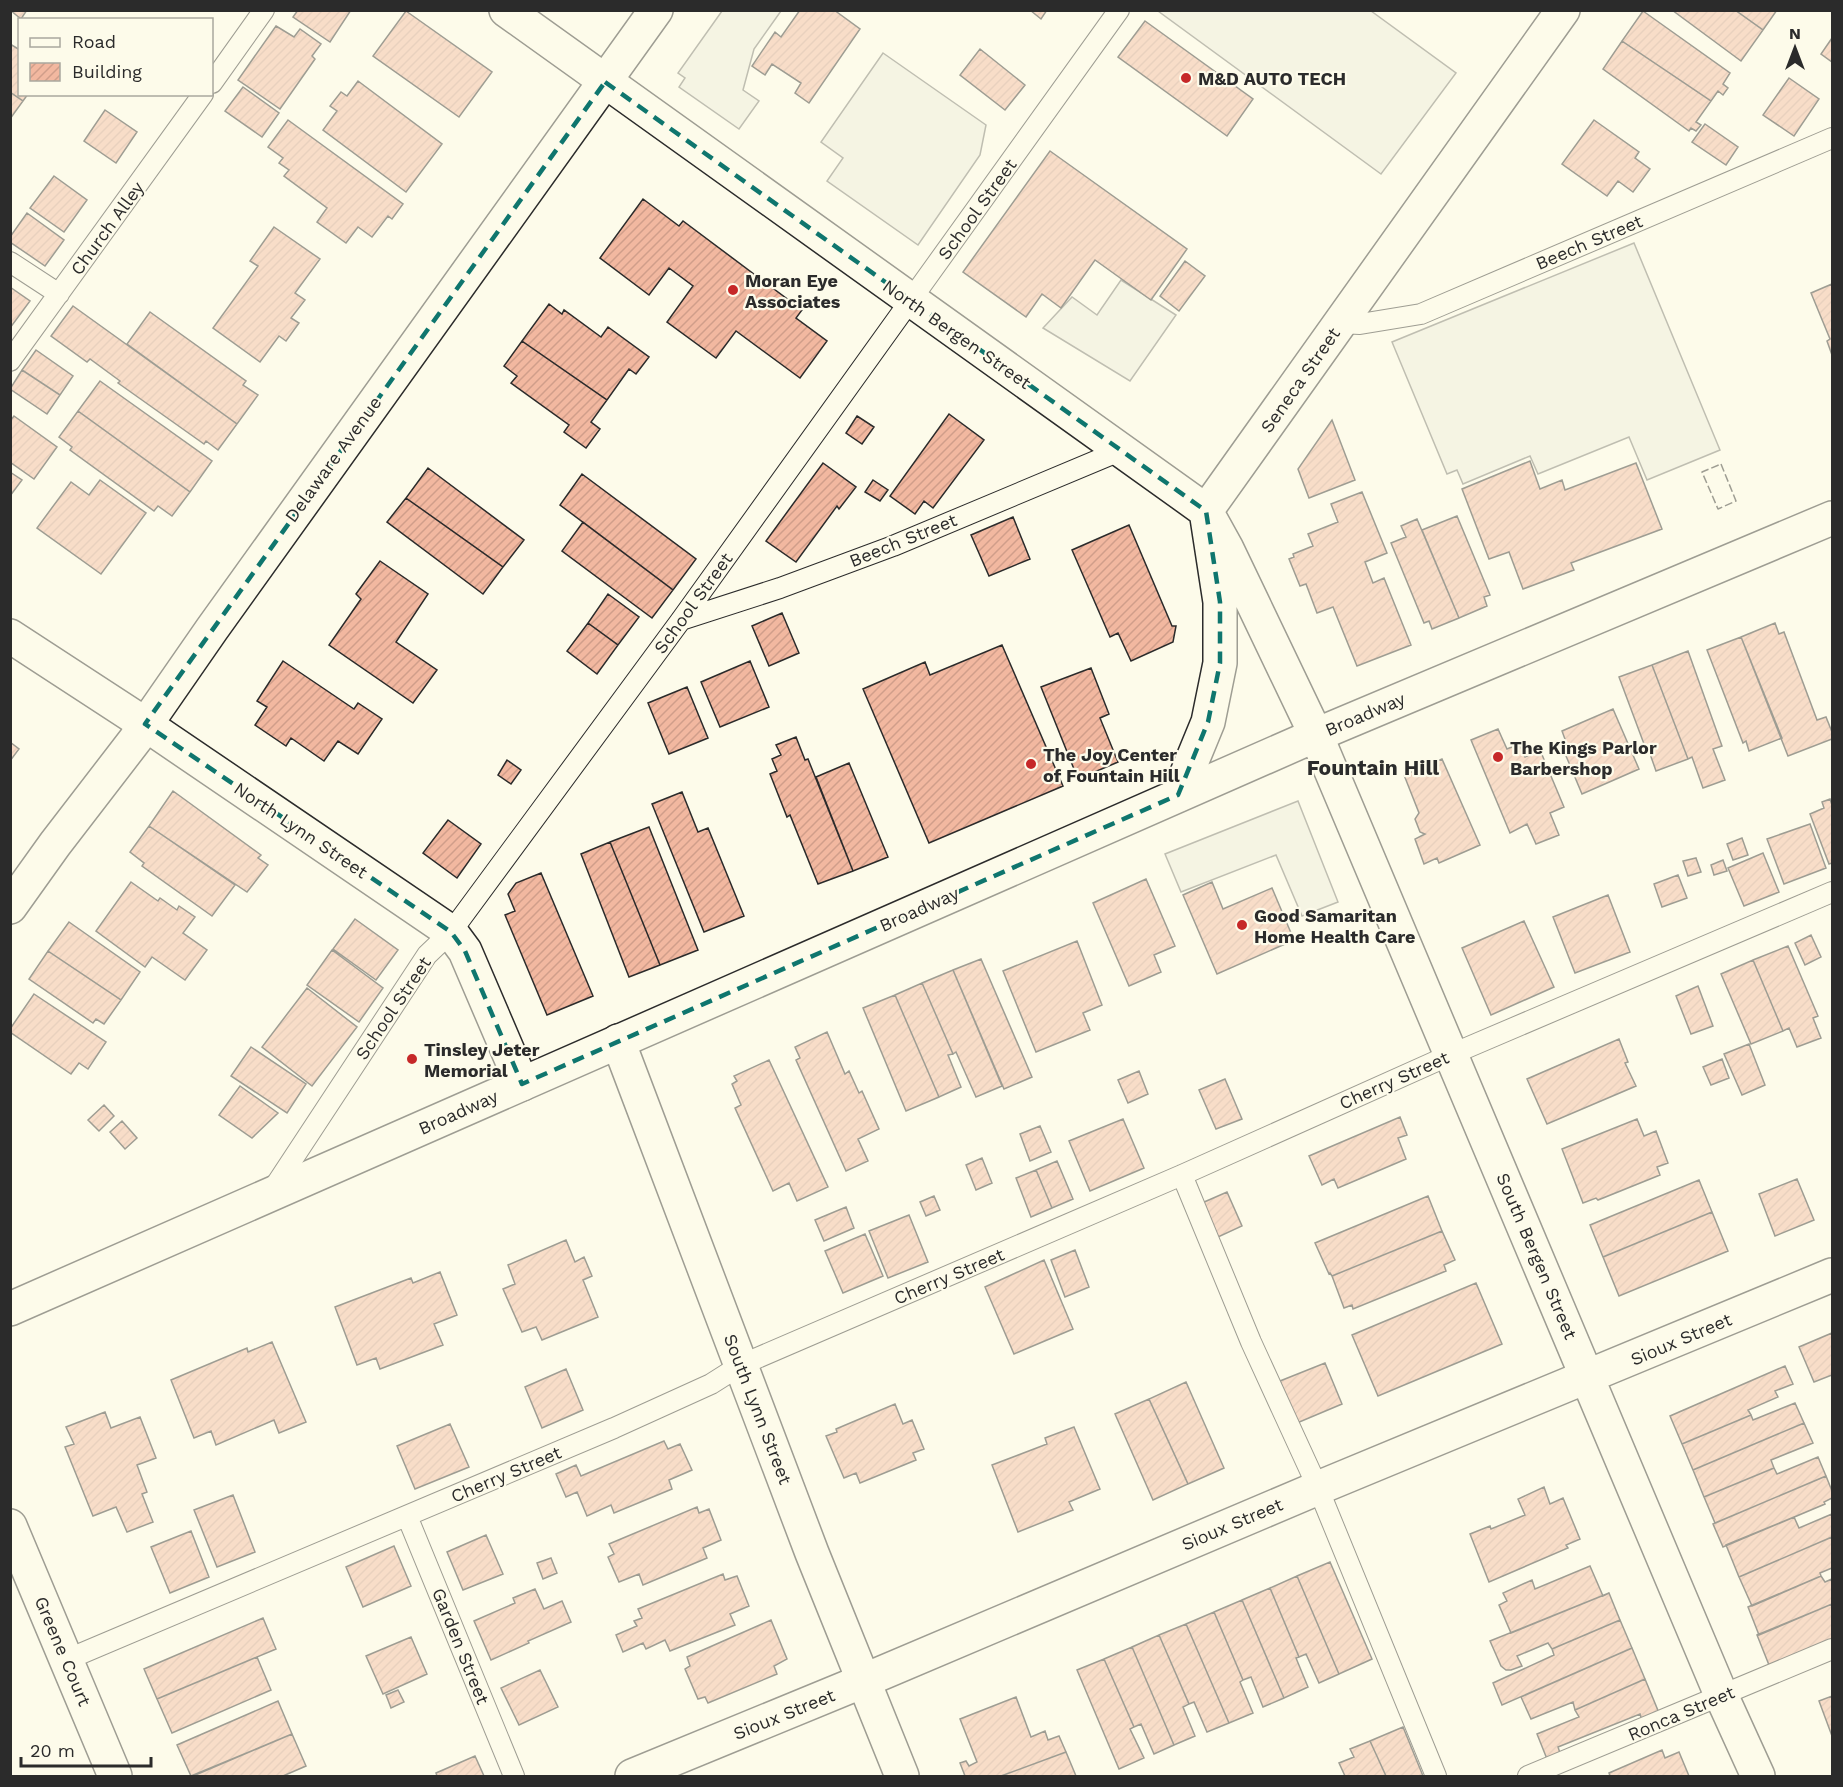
<svg xmlns="http://www.w3.org/2000/svg" width="1843" height="1787" font-family="'Work Sans',sans-serif">
<style>
.parking{fill:#eceadb;stroke:#74746e;stroke-width:1.5}
.building{fill:url(#building-hatch);stroke:#2b2b2b;stroke-width:1.5}
.lines{fill:none;stroke-linecap:round;stroke-linejoin:round}
.service-casing{stroke:#2b2b2b;stroke-width:22}
.minor-casing{stroke:#2b2b2b;stroke-width:36}
.secondary-casing{stroke:#2b2b2b;stroke-width:36}
.service{stroke:#fdfbea;stroke-width:20}
.minor{stroke:#fdfbea;stroke-width:33}
.secondary{stroke:#fdfbea;stroke-width:33}
.fence{stroke:#2b2b2b;stroke-width:1.5;stroke-dasharray:8 3;stroke-linecap:butt}
.marked{fill:none;stroke:#0f766e;stroke-width:4.5;stroke-dasharray:12 8;stroke-linejoin:round}
.poi-dot{fill:#c62828;stroke:#fdfbea;stroke-width:2}
.labels{text-anchor:middle;dominant-baseline:central;stroke-width:4.5;stroke-linejoin:round;paint-order:stroke}
.poi-label{font-size:18px;font-weight:bold;fill:#2b2b2b;stroke:#fdfbea;text-anchor:start}
.street-label{font-size:18px;fill:#2b2b2b;stroke:#fdfbea}
.quarter-label{font-size:21px;font-weight:bold;fill:#2b2b2b;stroke:#fdfbea}
</style>
<defs>
<pattern id="building-hatch" width="6" height="6" patternUnits="userSpaceOnUse" patternTransform="scale(1.5)"><rect width="6" height="6" fill="#f2b8a0"/><path d="M-1 1l2-2M0 6l6-6M5 7l2-2" fill="none" stroke="#d09e8a"/></pattern>
</defs>
<rect width="100%" height="100%" fill="#fdfbea"/>
<path class="parking" d="M722 11H781L754 49 743 90 759 101 739 129 679 87 685 78 678 73Z
M1158 11H1371L1456 73 1381 174Z
M883 53 986 125 980 155 918 245 827 181 843 158 821 142Z
M1634 243 1720 450 1647 480 1629 437 1538 474 1530 456 1463 484 1457 470 1447 474 1392 342Z
M1121 280 1176 315 1130 381 1043 328 1072 297 1097 315Z
M1298 801 1338 902 1302 916 1276 855 1181 892 1165 854Z"/>
<path class="building" d="M10 10H27L21 19Z
M298 10H351L330 42 293 17Z
M800 10H834L860 29 809 103 795 93 801 83 772 64 765 75 752 66 775 32 781 37Z
M1030 10H1047L1041 19Z
M1672 10H1735L1763 30 1741 61Z
M1735 10H1777L1763 30Z
M406 11 492 72 459 117 373 56Z
M1643 11 1730 73 1723 84 1728 88 1723 95 1718 91 1711 101 1622 41Z
M1145 21 1253 99 1227 136 1118 57Z
M276 26 294 37 300 29 321 44 312 56 315 59 280 109 238 80Z
M1832 38V62L1821 54Z
M1622 41 1711 101 1696 122 1701 125 1696 131 1691 128 1689 131 1603 69Z
M10 44 20 50V94H28L23 101 10 92Z
M980 49 1025 85 1005 110 960 75Z
M1789 78 1819 99 1794 136 1763 115Z
M358 81 442 144 406 192 323 130 337 111 330 106 341 92 347 96Z
M243 87 279 113 262 137 225 111Z
M10 92 23 101 10 119Z
M105 110 137 132 116 163 84 141Z
M288 120 403 204 392 219 388 216 372 237 358 227 346 243 317 222 327 208 284 176 289 170 279 163 283 158 268 147Z
M1594 120 1639 152 1635 158 1650 169 1633 192 1618 181 1607 196 1562 164Z
M1705 124 1738 147 1726 165 1692 142Z
M1050 151 1187 249 1151 300 1095 260 1061 308 1042 294 1026 317 963 272Z
M54 176 87 200 64 232 30 208Z
M643 199 679 226 683 221 802 310 796 318 827 341 800 378 736 331 716 358 667 322 693 286 669 268 649 295 600 258Z
M27 213 64 240 45 266 10 242V237Z
M274 227 320 259 295 293 305 300 291 318 299 323 286 341 279 336 260 362 213 328 258 266 250 261Z
M1185 261 1205 276 1179 311 1160 296Z
M1832 284V355L1827 341 1830 339 1811 293Z
M10 287 30 301 10 328Z
M549 304 562 314 564 310 601 337 608 327 649 357 636 374 629 369 607 400 522 341Z
M73 306 237 424 218 450 206 441 204 444 118 383 120 381 90 359 87 362 51 336Z
M150 312 246 381 243 385 258 395 237 424 127 344Z
M522 341 607 400 591 422 600 429 586 448 564 432 569 425 511 383 517 376 504 366Z
M36 350 73 376 60 395 22 370Z
M22 370 60 395 47 414 10 389Z
M100 381 212 461 190 492 78 411Z
M78 411 190 492 172 516 158 506 154 511 70 450 72 447 59 437Z
M949 414 984 440 933 508 924 501 915 514 890 496Z
M14 416 57 447 34 479 10 462V421Z
M857 416 874 427 862 444 846 433Z
M1332 420 1355 480 1309 498 1298 469Z
M1530 461 1540 489 1562 480 1565 490 1636 463 1662 529 1571 563 1574 570 1523 589 1509 552 1489 559 1462 489Z
M823 463 856 487 839 509 837 506 796 562 766 541Z
M428 468 524 540 503 567 406 498Z
M10 472 22 480 10 496Z
M582 474 696 559 673 590 560 505Z
M100 480 146 513 101 574 37 528 71 482 89 495Z
M873 480 888 490 880 501 865 492Z
M1362 492 1387 553 1365 562 1373 583 1384 578 1411 645 1357 666 1333 607 1317 613 1306 584 1300 586 1289 559 1294 557 1293 554 1313 546 1308 534 1338 522 1331 504Z
M406 498 503 567 483 594 387 522Z
M1457 516 1490 595 1484 597 1487 606 1459 618 1422 530Z
M1013 517 1030 559 989 576 971 535Z
M1417 519 1459 618 1432 629 1429 621 1424 623 1391 543 1406 537 1401 526Z
M583 522 673 590 652 618 562 551Z
M1129 525 1172 626H1176L1173 642 1131 661 1118 633 1110 637 1072 550Z
M380 561 428 594 396 642 437 670 413 703 329 645 361 599 356 594Z
M608 594 639 617 618 645 588 623Z
M782 613 799 653 769 666 752 626Z
M588 623 618 645 597 674 567 651Z
M1775 623 1779 634 1784 632 1817 720 1826 717 1832 732V739L1788 756 1741 637Z
M1741 637 1782 738 1749 751 1746 741 1743 743 1707 650Z
M1002 645 1063 786 929 843 863 689 925 662 930 675Z
M1688 651 1722 746 1713 749 1725 780 1703 788 1692 757 1688 759 1652 665Z
M283 661 354 709 358 703 382 719 358 754 338 741 324 761 291 738 286 746 255 725 267 707 257 701Z
M750 661 769 707 720 727 701 682Z
M1652 665 1688 759 1656 771 1649 751 1647 752 1619 677Z
M1091 668 1109 714 1100 718 1118 762 1078 779 1041 687Z
M687 687 708 738 669 754 648 703Z
M1613 709 1639 769 1582 794 1561 744 1566 742 1562 731Z
M1498 729 1507 749 1519 744 1525 757 1540 750 1564 807 1550 813 1559 835 1536 844 1527 824 1510 833 1471 740Z
M796 737 805 760 808 759 853 871 818 884 790 815 787 817 770 774 777 771 772 759 781 755 776 745Z
M10 742 19 749 10 761Z
M1442 759 1480 845 1439 863 1437 858 1424 864 1415 839 1425 834 1420 832 1415 819 1419 813 1404 775Z
M507 760 521 770 511 784 498 775Z
M849 763 888 857 853 871 816 777Z
M173 791 261 855 258 858 268 865 247 892 149 826Z
M682 792 698 832 708 828 744 916 704 932 652 804Z
M1830 799 1832 805V863L1829 864 1810 814 1824 808 1822 802Z
M448 820 481 844 457 878 423 853Z
M1810 824 1826 868 1784 884 1767 839Z
M149 826 235 885 212 916 142 866 144 863 130 852Z
M649 827 698 950 660 965 610 842Z
M1742 838 1748 855 1733 860 1727 844Z
M610 842 660 965 629 977 581 854Z
M1763 853 1779 892 1744 906 1728 868Z
M1696 858 1701 872 1688 876 1683 861Z
M1723 860 1727 871 1714 875 1711 865Z
M541 873 593 996 547 1015 505 915 515 911 508 894 516 883Z
M1678 875 1687 898 1662 907 1654 884Z
M1146 879 1175 946 1154 955 1161 972 1129 986 1093 903Z
M131 882 158 901 160 898 177 910 179 906 195 917 183 933 207 950 185 980 152 957 145 967 96 931Z
M1212 882 1223 909 1272 888 1294 940 1217 974 1183 895Z
M1608 895 1630 952 1575 973 1553 917Z
M355 919 398 950 376 980 333 949Z
M1524 921 1554 987 1491 1015 1462 948Z
M69 922 140 972 121 1000 48 951Z
M1811 935 1821 957 1805 965 1795 943Z
M1077 941 1102 1005 1083 1013 1090 1030 1036 1052 1003 971Z
M1788 946 1818 1016 1813 1018 1821 1038 1797 1047 1789 1028 1783 1031 1753 960Z
M332 950 383 988 359 1022 307 985Z
M48 951 121 1000 104 1024 96 1019 93 1023 29 979Z
M981 959 1032 1077 1004 1089 953 970Z
M1753 960 1783 1031 1751 1044 1721 974Z
M953 970 1002 1086 976 1097 956 1052 953 1054 922 983Z
M922 983 953 1054 948 1055 961 1087 939 1097 895 995Z
M1698 986 1713 1026 1691 1034 1676 996Z
M307 988 357 1027 312 1086 262 1047Z
M34 994 106 1042 88 1069 79 1063 71 1074 10 1032V1029Z
M895 995 939 1097 906 1111 863 1008Z
M827 1032 845 1074 849 1071 859 1093 862 1091 879 1129 858 1139 868 1161 846 1171 796 1060 800 1058 795 1047Z
M1619 1039 1628 1062 1625 1063 1636 1086 1547 1124 1527 1079Z
M1749 1044 1765 1085 1742 1095 1724 1054Z
M251 1047 306 1084 287 1113 231 1076Z
M1722 1059 1729 1078 1711 1085 1703 1067Z
M769 1060 828 1187 797 1201 789 1183 773 1191 735 1108 741 1105 732 1084 737 1081 734 1076Z
M1139 1071 1148 1094 1128 1103 1118 1080Z
M1225 1079 1242 1119 1216 1129 1199 1090Z
M240 1086 278 1113 252 1138 219 1115Z
M104 1105 114 1116 99 1131 88 1120Z
M1400 1117 1407 1135 1398 1138 1406 1159 1338 1188 1334 1179 1322 1185 1309 1156Z
M1123 1119 1144 1168 1090 1191 1069 1141Z
M1637 1119 1644 1136 1656 1131 1668 1163 1657 1167 1660 1175 1598 1200 1596 1198 1583 1203 1562 1149Z
M122 1121 137 1138 125 1149 110 1132Z
M1040 1126 1051 1152 1030 1161 1020 1134Z
M982 1158 992 1183 976 1190 966 1165Z
M1057 1161 1073 1199 1052 1208 1036 1170Z
M1036 1170 1052 1208 1031 1217 1016 1178Z
M1797 1179 1814 1220 1775 1236 1759 1194Z
M1699 1180 1712 1212 1603 1257 1590 1225Z
M1227 1192 1242 1226 1218 1237 1202 1203Z
M934 1196 940 1210 926 1216 920 1202Z
M1428 1196 1442 1231 1332 1276 1330 1273 1329 1274 1315 1243Z
M846 1207 854 1228 824 1241 815 1220Z
M1712 1212 1728 1251 1619 1296 1603 1257Z
M909 1215 928 1262 888 1278 869 1231Z
M1442 1231 1455 1260 1444 1265 1446 1271 1353 1309 1352 1305 1344 1308 1332 1276Z
M865 1234 883 1276 843 1293 825 1251Z
M566 1240 575 1262 584 1257 592 1276 583 1280 598 1317 542 1340 536 1327 522 1332 503 1289 515 1284 508 1265Z
M1075 1250 1089 1287 1065 1297 1051 1260Z
M1044 1260 1073 1329 1014 1354 985 1287Z
M440 1272 457 1315 434 1324 443 1345 380 1369 376 1358 357 1365 335 1307 411 1278 413 1283Z
M1476 1283 1502 1344 1378 1396 1352 1335Z
M1832 1333V1375L1814 1382 1799 1347Z
M272 1342 306 1422 279 1433 274 1420 216 1445 211 1431 194 1438 171 1380 247 1348 248 1352Z
M1325 1363 1342 1404 1297 1423 1280 1381Z
M1785 1366 1793 1384 1775 1391 1778 1397 1748 1410 1751 1415 1682 1444 1670 1416Z
M566 1369 583 1410 542 1428 525 1387Z
M1186 1382 1224 1468 1188 1484 1149 1399Z
M1149 1399 1188 1484 1153 1500 1115 1414Z
M1795 1403 1804 1423 1693 1470 1682 1444 1751 1415 1753 1420Z
M895 1404 903 1424 912 1420 924 1449 913 1453 916 1460 860 1483 856 1473 844 1478 826 1436 837 1432 836 1429Z
M105 1412 111 1428 140 1417 156 1458 137 1465 147 1492 142 1494 153 1522 127 1532 116 1507 93 1516 65 1447 74 1444 66 1427Z
M1804 1423 1813 1443 1771 1460 1774 1468 1704 1497 1693 1470Z
M450 1424 469 1467 415 1489 397 1446Z
M1074 1427 1100 1489 1069 1502 1073 1510 1018 1532 992 1465 1047 1444 1045 1438Z
M664 1441 668 1449 680 1444 692 1470 669 1480 672 1489 614 1513 611 1505 587 1516 577 1492 566 1497 556 1474 576 1465 581 1476Z
M1818 1457 1826 1476 1715 1523 1704 1497 1774 1468 1777 1474Z
M1826 1476 1832 1491V1498L1824 1502 1825 1504 1723 1547 1713 1524Z
M1544 1487 1550 1504 1563 1498 1580 1539 1566 1545 1568 1548 1489 1582 1470 1534 1490 1526 1491 1529 1525 1515 1518 1499Z
M233 1495 255 1552 217 1567 194 1510Z
M697 1507 699 1513 709 1509 721 1540 703 1548 707 1558 643 1585 639 1574 619 1582 608 1557 614 1554 609 1544Z
M1832 1514V1537L1739 1577 1726 1545 1794 1517 1799 1528Z
M191 1531 209 1577 170 1593 151 1547Z
M486 1535 503 1574 463 1590 447 1552Z
M1832 1537V1568L1820 1573 1821 1576 1752 1606 1739 1577Z
M394 1546 411 1586 363 1607 346 1567Z
M551 1558 557 1573 543 1579 537 1563Z
M1330 1562 1372 1659 1339 1674 1297 1576Z
M1590 1566 1603 1596 1609 1593 1511 1633 1499 1605 1507 1601 1503 1593 1532 1580 1535 1589Z
M723 1574 725 1580 737 1576 749 1606 730 1614 735 1625 670 1651 665 1640 646 1649 643 1643 623 1652 616 1635 637 1626 634 1621 642 1618 638 1609Z
M1297 1576 1339 1674 1319 1683 1306 1654 1299 1657 1270 1588Z
M1821 1576 1825 1582 1832 1579V1604L1759 1635 1748 1607Z
M1270 1588 1299 1657 1296 1658 1308 1687 1284 1698 1242 1600Z
M535 1589 544 1609 562 1601 571 1622 528 1641 529 1643 491 1660 474 1621 515 1603 513 1598Z
M1609 1593 1620 1620 1552 1649 1548 1643 1517 1656 1522 1666 1511 1670H1506L1501 1666 1490 1641Z
M1242 1600 1284 1698 1263 1707 1251 1677 1243 1680 1214 1612Z
M1832 1604V1639L1769 1665 1757 1635Z
M1214 1612 1243 1680 1240 1682 1253 1713 1229 1723 1186 1624Z
M263 1618 276 1649 157 1699 144 1669Z
M771 1620 787 1659 774 1666 777 1674 708 1703 705 1697 698 1699 685 1669 690 1666 687 1657Z
M1620 1620 1632 1648 1502 1705 1493 1683 1554 1655 1552 1649Z
M1186 1624 1229 1723 1207 1732 1194 1702 1189 1704 1159 1635Z
M1159 1635 1189 1704 1183 1707 1195 1736 1174 1745 1132 1647Z
M411 1637 427 1674 383 1694 366 1656Z
M1132 1647 1174 1745 1154 1754 1141 1724 1134 1727 1104 1659Z
M1632 1648 1645 1679 1575 1710 1573 1702 1531 1719 1521 1697Z
M257 1657 271 1690 172 1733 157 1699Z
M1104 1659 1134 1727 1130 1729 1144 1758 1119 1769 1077 1670Z
M540 1670 558 1707 519 1725 501 1688Z
M1645 1679 1659 1713 1642 1721 1640 1714 1558 1747 1560 1753 1547 1759 1537 1734 1579 1717 1575 1710Z
M398 1690 404 1702 391 1708 386 1695Z
M1832 1696V1736L1819 1701Z
M1016 1697 1031 1737 1045 1731 1048 1740 1059 1736 1066 1752 1001 1776H965L960 1763 966 1761 969 1766 977 1762 960 1719Z
M278 1701 292 1734 191 1776 177 1745Z
M1403 1727 1423 1776H1386L1370 1741Z
M292 1734 306 1766 283 1776H193Z
M1370 1741 1386 1776H1345L1339 1763 1354 1757 1350 1749Z
M1662 1750 1665 1758 1679 1752 1689 1776H1610L1609 1773Z
M1066 1752 1076 1776H1001Z
M475 1756 484 1776H437L436 1773Z"/>
<g class="lines">
<g class="service-casing">
<path id="service" d="M212 83 264 10
M10 262 59 294
M1340 323 1360 324 1421 314 1832 138
M10 361 203 94
M681 620 780 588 893 546 1122 450
M1182 1175 1251 1342 1318 1488 1436 1776
M271 1192 427 955 451 932 681 620 1119 10
M407 1516 514 1776
M66 1660 614 1428 711 1384 741 1365 1182 1175 1450 1055 1832 892
M1528 1776 1832 1649"/>
</g>
<g class="minor-casing">
<path id="minor" d="M506 10 1206 511 1227 549 1316 735 1722 1697 1758 1776
M10 636 145 724 451 932 465 951 522 1084
M1178 795 1208 722 1220 663V602L1206 511 1563 10
M618 1041 812 1553 902 1776
M10 1526 115 1776
M632 1776 863 1681 1318 1488 1832 1275"/>
</g>
<g class="secondary-casing">
<path id="secondary" d="M10 907 55 844 135 740 212 629 656 10
M10 1309 1316 735 1832 518"/>
</g>
<use href="#service" class="service"/>
<use href="#minor" class="minor"/>
<use href="#secondary" class="secondary"/>
<path class="fence" d="M1721 464 1736 501 1718 509 1702 472Z"/>
</g>
<path d="M0 0H1843V1787H0ZM605 82 1206 511 1220 602V663L1208 722 1178 795 522 1084 465 951 451 932 145 724Z" fill="#fdfbea" fill-opacity=".55" fill-rule="evenodd"/>
<path class="marked" d="M605 82 1206 511 1220 602V663L1208 722 1178 795 522 1084 465 951 451 932 145 724Z"/>
<g class="poi-dot">
<circle cx="1186" cy="78" r="6"/>
<circle cx="733" cy="290" r="6"/>
<circle cx="1498" cy="757" r="6"/>
<circle cx="1031" cy="764" r="6"/>
<circle cx="1242" cy="925" r="6"/>
<circle cx="412" cy="1059" r="6"/>
</g>
<g class="labels">
<g class="poi-label">
<text x="1198" y="78">M&amp;D AUTO TECH</text>
<text x="745" y="280">Moran Eye<tspan x="745" dy="21">Associates</tspan></text>
<text x="1510" y="747">The Kings Parlor<tspan x="1510" dy="21">Barbershop</tspan></text>
<text x="1043" y="754">The Joy Center<tspan x="1043" dy="21">of Fountain Hill</tspan></text>
<text x="1254" y="915">Good Samaritan<tspan x="1254" dy="21">Home Health Care</tspan></text>
<text x="424" y="1049">Tinsley Jeter<tspan x="424" dy="21">Memorial</tspan></text>
</g>
<g class="street-label">
<text transform="translate(977 209) rotate(-54)">School Street</text>
<text transform="translate(107 228) rotate(-54)">Church Alley</text>
<text transform="translate(1589 242) rotate(-23)">Beech Street</text>
<text transform="translate(957 334) rotate(35)">North Bergen Street</text>
<text transform="translate(1300 380) rotate(-55)">Seneca Street</text>
<text transform="translate(333 459) rotate(-54)">Delaware Avenue</text>
<text transform="translate(903 540) rotate(-22)">Beech Street</text>
<text transform="translate(693 603) rotate(-54)">School Street</text>
<text transform="translate(1365 714) rotate(-23)">Broadway</text>
<text transform="translate(301 830) rotate(34)">North Lynn Street</text>
<text transform="translate(919 909) rotate(-24)">Broadway</text>
<text transform="translate(393 1008) rotate(-56)">School Street</text>
<text transform="translate(1394 1080) rotate(-24)">Cherry Street</text>
<text transform="translate(458 1112) rotate(-24)">Broadway</text>
<text transform="translate(1537 1256) rotate(67)">South Bergen Street</text>
<text transform="translate(949 1276) rotate(-23)">Cherry Street</text>
<text transform="translate(1681 1339) rotate(-23)">Sioux Street</text>
<text transform="translate(758 1409) rotate(69)">South Lynn Street</text>
<text transform="translate(506 1474) rotate(-23)">Cherry Street</text>
<text transform="translate(1232 1524) rotate(-23)">Sioux Street</text>
<text transform="translate(461 1646) rotate(68)">Garden Street</text>
<text transform="translate(63 1651) rotate(67)">Greene Court</text>
<text transform="translate(1681 1713) rotate(-23)">Ronca Street</text>
<text transform="translate(784 1714) rotate(-22)">Sioux Street</text>
</g>
<g class="quarter-label">
<text x="1373" y="767">Fountain Hill</text>
</g>
</g>
<rect width="1843" height="1787" fill="none" stroke="#2b2b2b" stroke-width="24"/>
<rect x="18" y="18" width="195" height="78" fill="#fdfbea" stroke="#a9a89e" stroke-width="1.5"/>
<rect x="30" y="38" width="30" height="9" fill="#fdfbea" stroke="#a9a89e" stroke-width="1.5"/>
<text x="72" y="48" font-size="18" fill="#2b2b2b">Road</text>
<rect x="30" y="63" width="30" height="18" fill="url(#building-hatch)" stroke="#a9a89e" stroke-width="1.5"/>
<text x="72" y="78" font-size="18" fill="#2b2b2b">Building</text>
<g transform="translate(1795 48)" stroke="#fdfbea" stroke-width="4.5" paint-order="stroke">
<path d="M0-4.5L10 22L0 15L-10 22Z" fill="#2b2b2b"/>
<text y="-9" font-size="16" font-weight="bold" text-anchor="middle" fill="#2b2b2b">N</text>
</g>
<path d="M21 1757v9h130v-9" fill="none" stroke="#2b2b2b" stroke-width="3"/>
<text x="30" y="1757" font-size="18" fill="#2b2b2b" stroke="#fdfbea" stroke-width="4.5" paint-order="stroke">20 m</text>
</svg>
